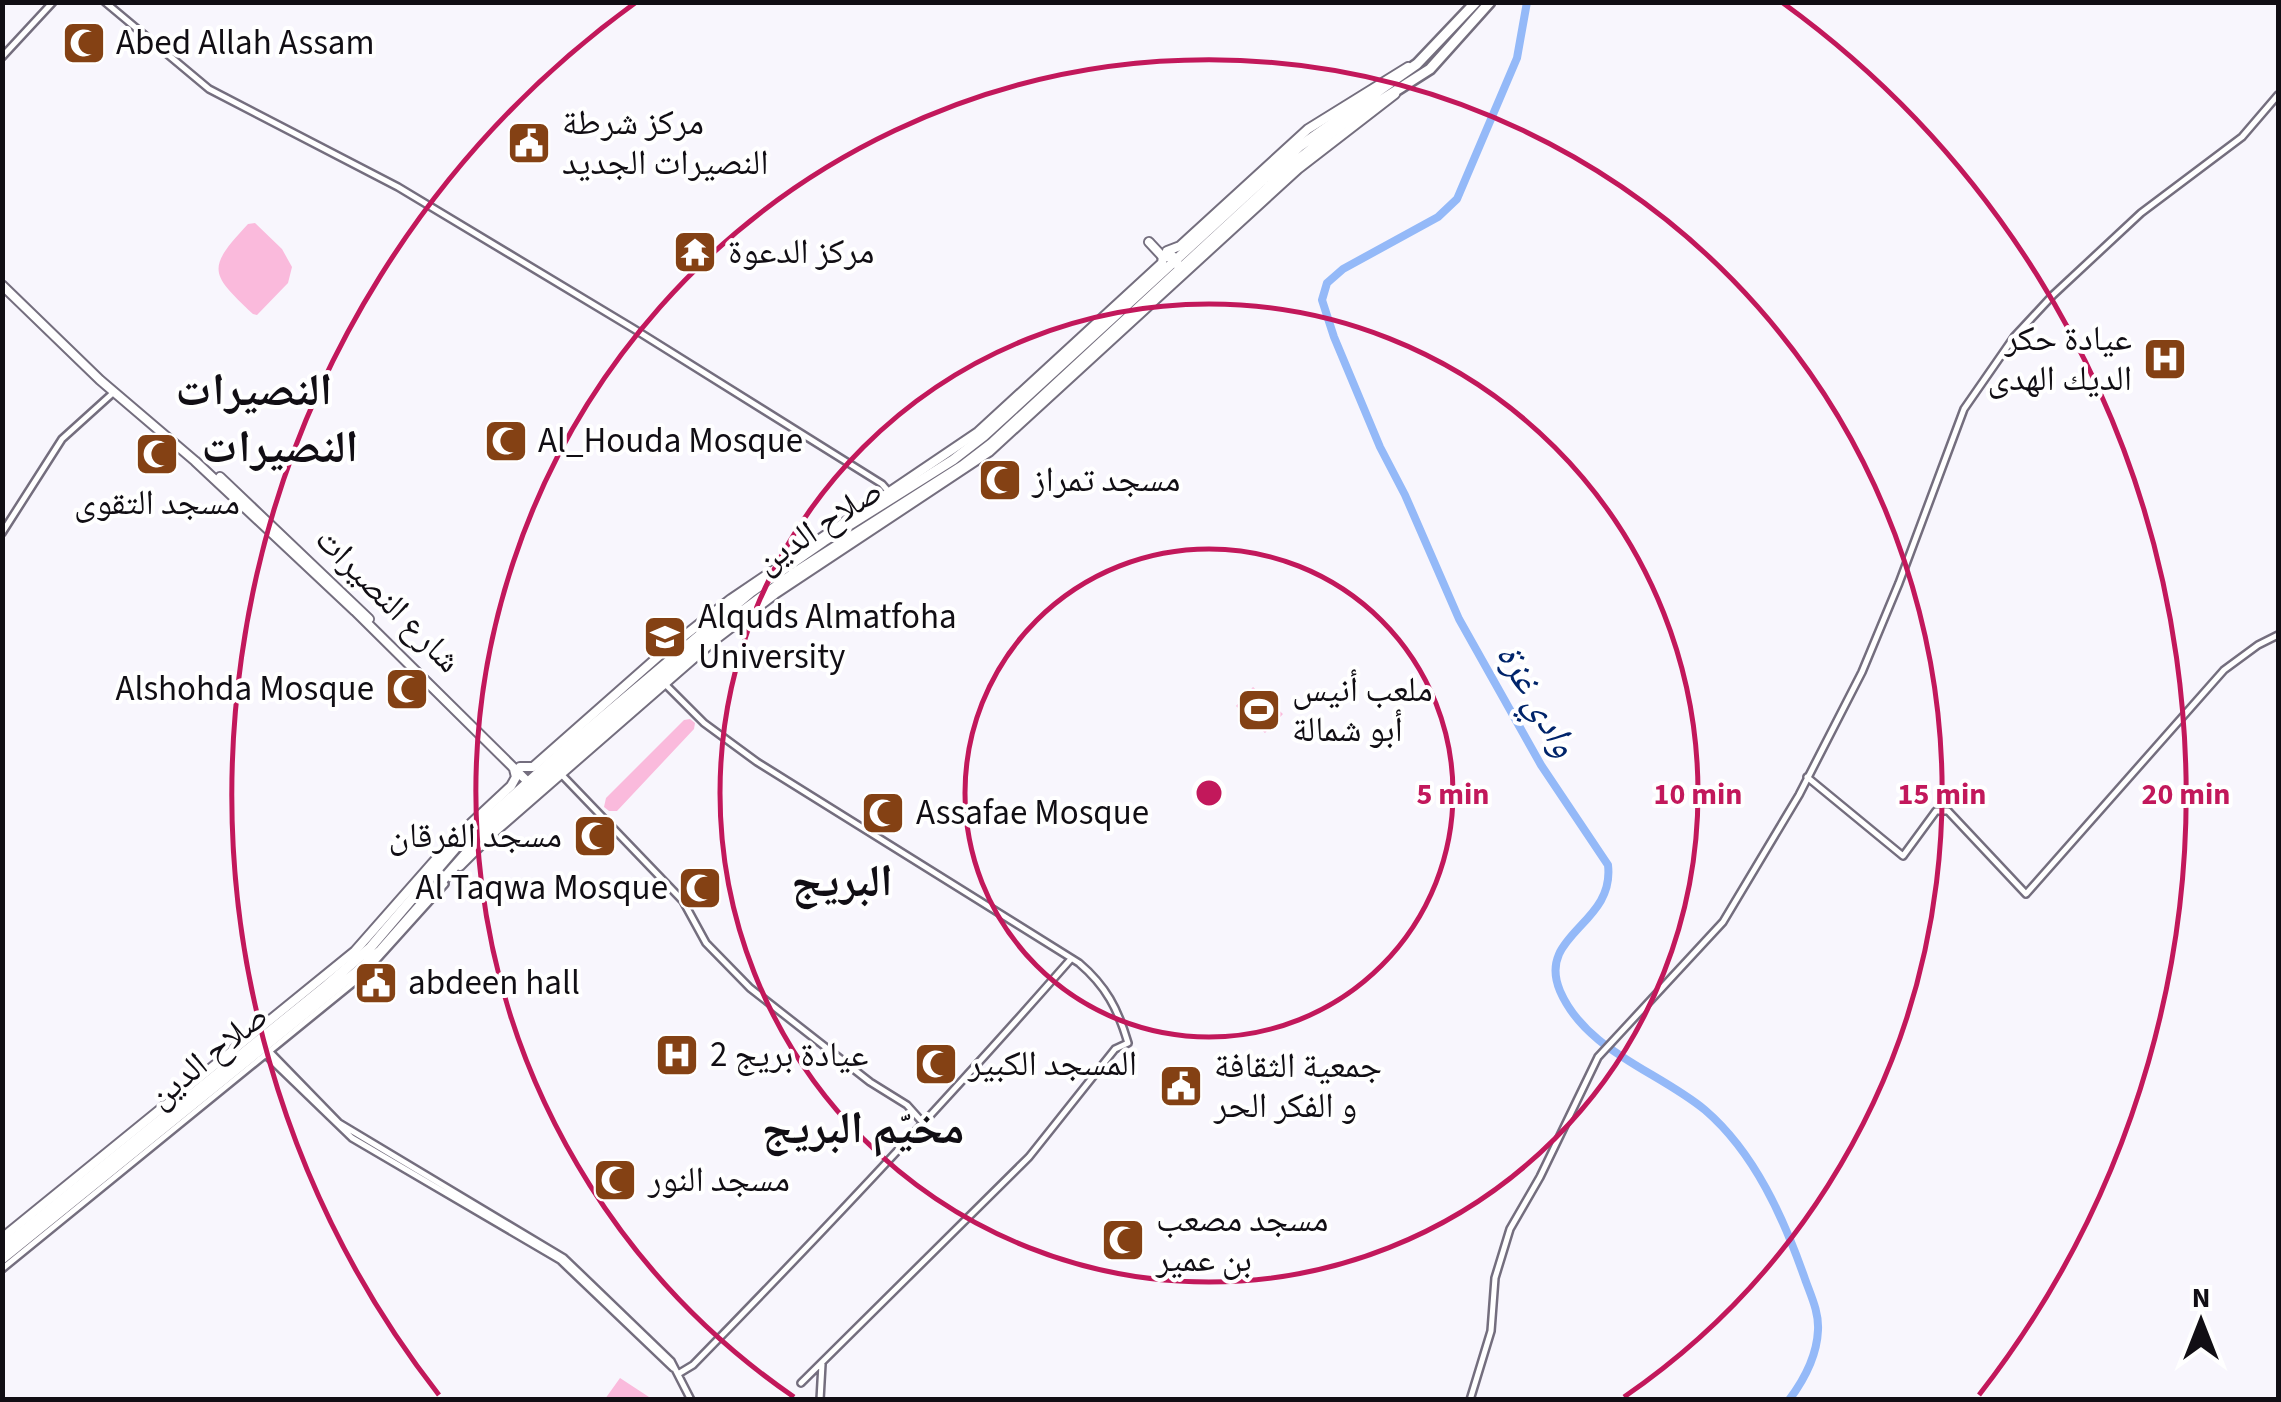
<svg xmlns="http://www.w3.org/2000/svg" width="2281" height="1402" font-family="'Source Sans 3','Noto Naskh Arabic',sans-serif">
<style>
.green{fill:#fabadc}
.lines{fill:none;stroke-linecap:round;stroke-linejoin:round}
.river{stroke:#94b9f8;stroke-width:8}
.minor-casing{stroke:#746e7e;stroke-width:10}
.major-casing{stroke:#746e7e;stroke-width:12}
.highway-casing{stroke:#746e7e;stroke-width:14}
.minor{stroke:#fff;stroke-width:5}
.major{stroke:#fff;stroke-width:8}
.highway{stroke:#fff;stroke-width:9}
.ring{fill:none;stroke:#c2185b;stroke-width:5}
.labels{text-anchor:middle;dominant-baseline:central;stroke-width:8;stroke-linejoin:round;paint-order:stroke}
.poi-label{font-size:35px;fill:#110e14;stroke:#fff;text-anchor:start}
.street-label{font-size:35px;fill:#110e14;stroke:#fff}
.water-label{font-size:38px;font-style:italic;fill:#00246a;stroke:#fff}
.district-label{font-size:45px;font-weight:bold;fill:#110e14;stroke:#fff}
.centre{fill:#c2185b;stroke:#fff;stroke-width:5}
.ring-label{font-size:30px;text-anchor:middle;font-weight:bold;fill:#c2185b;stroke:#fff;stroke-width:8;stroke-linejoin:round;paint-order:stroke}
</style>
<rect width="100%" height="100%" fill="#f8f6fd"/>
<path class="green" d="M255 223 282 249 292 267 288 283 257 315 253 314C210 273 206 269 248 224Z
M1253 687 1283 714 1265 733 1236 706Z
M690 719 695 723 694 729 617 811H609L604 807 606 798 684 720Z
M620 1378 652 1399H605Z"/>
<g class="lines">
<path class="river" d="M1527 2 1517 58 1457 199 1438 217 1343 269 1327 283 1322 300 1334 337 1380 447 1405 495 1459 619 1541 765 1608 865C1615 925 1536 934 1560 991 1586 1051 1658 1071 1705 1110 1755 1153 1784 1219 1805 1279 1811 1296 1819 1312 1818 1330 1817 1355 1804 1380 1789 1400"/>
<g class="minor-casing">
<path id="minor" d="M105 2 209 89 398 187 634 329 882 484 889 492
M2 57 53 2
M2 533 62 439 114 392
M664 683 704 723 757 762 1079 963C1106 986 1118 1009 1128 1043L1115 1049 1029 1157 801 1383
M561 774 683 901 706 943 750 988 870 1082 907 1105 924 1124
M1807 777 1903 856 1936 811H1948L2026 894 2224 670 2258 645 2278 635
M270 1052 339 1123 564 1258 671 1361 691 1400
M266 1055 352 1138 560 1260 673 1368
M2 1269 363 975 445 884
M678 1374 693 1365C822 1233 948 1099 1070 960
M820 1400 822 1364
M1470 1400 1491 1331 1495 1278 1510 1229 1540 1177 1598 1057 1723 922 1799 795 1862 672 1899 583 1964 409 2014 337 2053 295 2141 213 2242 137 2278 95"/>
</g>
<g class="major-casing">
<path id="major" d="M1167 251 1180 246 1308 129 1408 67
M2 285 100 380 195 461 355 611 531 785
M220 477 369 619
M520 767H533L660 655 731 599 978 432 1162 263 1163 257 1149 242
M460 866 491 835 716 639 775 594 989 452 1298 169 1395 94
M2 1238 355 951 451 842 511 786 516 777 514 769"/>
</g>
<g class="highway-casing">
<path id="highway" d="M1163 257 1172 256 1178 265
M2 1248 327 985 370 948 458 845 574 741 751 592 824 541 953 460 984 436 1300 146 1417 64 1476 2
M2 1259 354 974 381 950 492 824 706 638 794 573 962 466 992 443 1300 158 1342 125 1430 69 1490 2"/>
</g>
<use href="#minor" class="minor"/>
<use href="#major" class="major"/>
<use href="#highway" class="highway"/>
</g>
<g class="ring">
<circle cx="1209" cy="793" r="244"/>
<circle cx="1209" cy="793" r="489"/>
<path d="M794 1397A733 733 0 1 1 1624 1397"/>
<path d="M439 1395A977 977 0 0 1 635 3M1783 3A977 977 0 0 1 1979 1395"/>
</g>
<defs>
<g id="mosque-square" transform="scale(2.25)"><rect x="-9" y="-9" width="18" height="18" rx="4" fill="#844114" stroke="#fff"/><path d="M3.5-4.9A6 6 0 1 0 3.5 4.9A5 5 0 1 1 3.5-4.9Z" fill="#fff"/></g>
<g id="civic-square" transform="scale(2.25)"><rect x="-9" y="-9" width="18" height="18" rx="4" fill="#844114" stroke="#fff"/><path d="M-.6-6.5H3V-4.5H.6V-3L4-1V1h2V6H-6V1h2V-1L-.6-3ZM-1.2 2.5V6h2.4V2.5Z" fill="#fff"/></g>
<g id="temple-square" transform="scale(2.25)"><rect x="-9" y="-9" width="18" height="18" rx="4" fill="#844114" stroke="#fff"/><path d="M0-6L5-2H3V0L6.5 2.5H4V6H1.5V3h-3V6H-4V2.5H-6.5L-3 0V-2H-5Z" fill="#fff"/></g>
<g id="hospital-square" transform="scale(2.25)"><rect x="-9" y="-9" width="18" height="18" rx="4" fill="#844114" stroke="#fff"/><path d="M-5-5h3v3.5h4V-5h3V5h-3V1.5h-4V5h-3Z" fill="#fff"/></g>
<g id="university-square" transform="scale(2.25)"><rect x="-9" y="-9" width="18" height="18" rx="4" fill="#844114" stroke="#fff"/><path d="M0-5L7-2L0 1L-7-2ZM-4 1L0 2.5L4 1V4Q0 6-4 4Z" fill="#fff"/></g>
<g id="stadium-square" transform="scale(2.25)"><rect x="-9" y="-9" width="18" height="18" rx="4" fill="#844114" stroke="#fff"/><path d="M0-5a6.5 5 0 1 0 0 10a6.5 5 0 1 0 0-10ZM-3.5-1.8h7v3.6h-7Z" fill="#fff"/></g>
</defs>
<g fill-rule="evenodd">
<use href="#mosque-square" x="84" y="43"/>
<use href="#civic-square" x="529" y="143"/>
<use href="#temple-square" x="695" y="252"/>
<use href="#hospital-square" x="2165" y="359"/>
<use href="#mosque-square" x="506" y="441"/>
<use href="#mosque-square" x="157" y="454"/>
<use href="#mosque-square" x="1000" y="480"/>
<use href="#university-square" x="665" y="637"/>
<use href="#mosque-square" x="407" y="689"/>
<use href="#stadium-square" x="1259" y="710"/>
<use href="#mosque-square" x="883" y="813"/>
<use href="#mosque-square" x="595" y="836"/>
<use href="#mosque-square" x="700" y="888"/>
<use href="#civic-square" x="376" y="983"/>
<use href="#hospital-square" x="677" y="1055"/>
<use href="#mosque-square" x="936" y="1064"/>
<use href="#civic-square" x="1181" y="1086"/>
<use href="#mosque-square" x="615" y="1180"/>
<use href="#mosque-square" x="1123" y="1240"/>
</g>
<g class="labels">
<g class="poi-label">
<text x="116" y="43">Abed Allah Assam</text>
<text x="562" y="123">مركز شرطة<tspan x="562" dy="40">النصيرات الجديد</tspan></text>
<text x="728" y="252">مركز الدعوة</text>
<text x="2132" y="339" text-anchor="end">عيادة حكر<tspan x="2132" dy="40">الديك الهدى</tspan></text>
<text x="538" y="441">Al_Houda Mosque</text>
<text x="1032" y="480">مسجد تمراز</text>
<text x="157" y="503" text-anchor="middle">مسجد التقوى</text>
<text x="698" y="617">Alquds Almatfoha<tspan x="698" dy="40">University</tspan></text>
<text x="374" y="689" text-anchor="end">Alshohda Mosque</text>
<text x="1292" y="690">ملعب أنيس<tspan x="1292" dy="40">أبو شمالة</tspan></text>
<text x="916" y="813">Assafae Mosque</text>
<text x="562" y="836" text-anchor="end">مسجد الفرقان</text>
<text x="668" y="888" text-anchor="end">Al Taqwa Mosque</text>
<text x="408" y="983">abdeen hall</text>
<text x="710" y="1055">عيادة بريج 2</text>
<text x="968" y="1064">المسجد الكبير</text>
<text x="1214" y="1066">جمعية الثقافة<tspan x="1214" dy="40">و الفكر الحر</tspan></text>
<text x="648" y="1180">مسجد النور</text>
<text x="1156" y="1220">مسجد مصعب<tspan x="1156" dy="40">بن عمير</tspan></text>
</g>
<g class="street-label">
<text transform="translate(819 526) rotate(-33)">صلاح الدين</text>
<text transform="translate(388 600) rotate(45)">شارع النصيرات</text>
<text transform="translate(208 1056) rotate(-39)">صلاح الدين</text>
</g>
<g class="water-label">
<text transform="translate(1537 700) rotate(60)">وادي غزة</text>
</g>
<g class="district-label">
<text x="254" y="391">النصيرات</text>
<text x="280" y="448">النصيرات</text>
<text x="842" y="882">البريج</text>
<text x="863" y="1129">مخيّم البريج</text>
</g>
</g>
<circle cx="1209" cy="793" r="15" class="centre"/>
<g class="ring-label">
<text x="1453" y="804">5 min</text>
<text x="1698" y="804">10 min</text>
<text x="1942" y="804">15 min</text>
<text x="2186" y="804">20 min</text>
</g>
<rect width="2281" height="1402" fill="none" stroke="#110e14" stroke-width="10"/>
<g transform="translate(2201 1322)" stroke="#ffffff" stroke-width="8" paint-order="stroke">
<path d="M0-8L18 38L0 25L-18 38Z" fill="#110e14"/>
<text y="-15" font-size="28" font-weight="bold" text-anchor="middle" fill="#110e14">N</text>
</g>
</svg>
